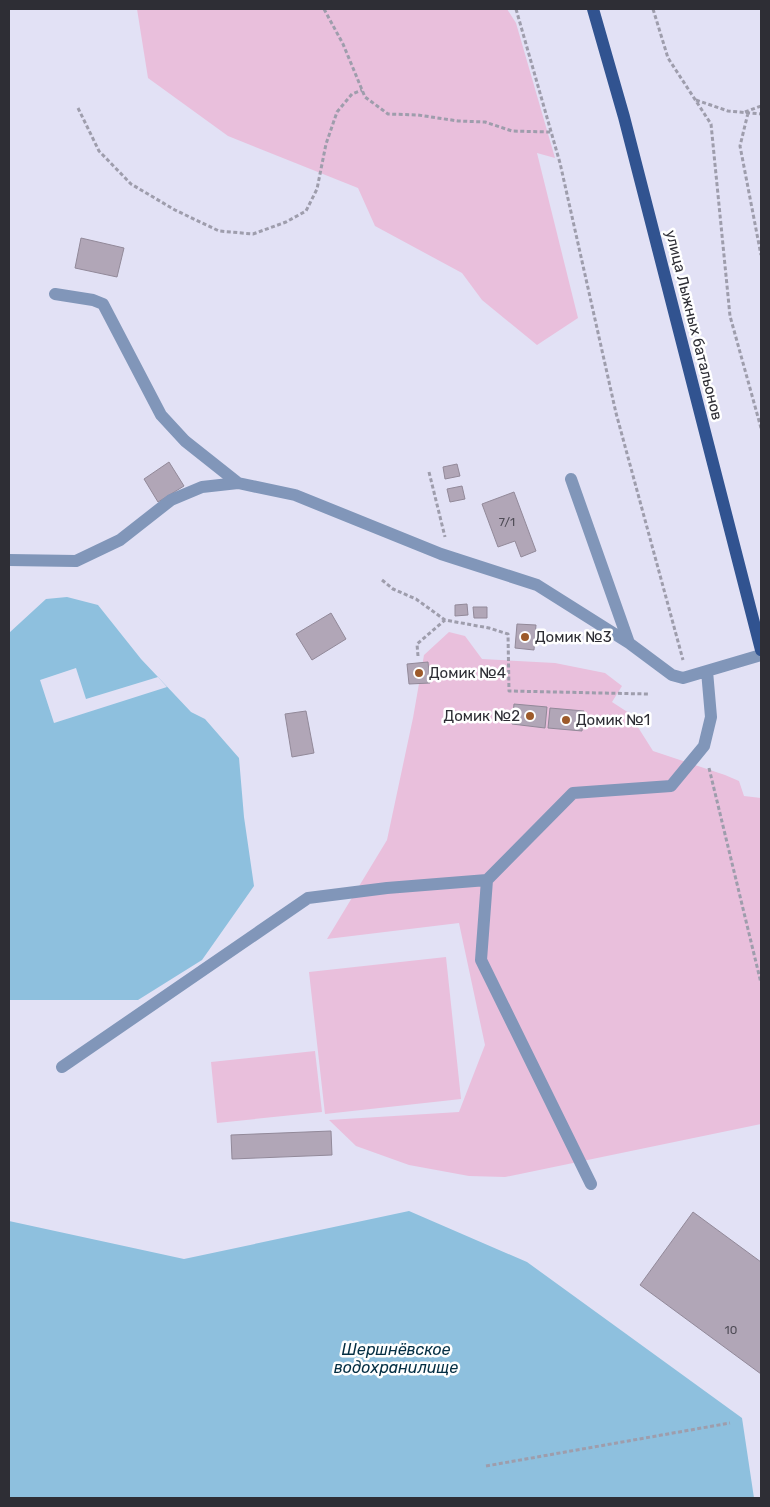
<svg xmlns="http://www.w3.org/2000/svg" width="770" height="1507" font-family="Rubik,sans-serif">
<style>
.green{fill:#e9bfdc}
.water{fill:#8ec0de}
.pier{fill:#e2e1f5}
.building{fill:#b1a6b7;stroke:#928999}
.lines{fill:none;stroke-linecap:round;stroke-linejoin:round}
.path{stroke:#9e9dac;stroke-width:3;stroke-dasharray:4 2.5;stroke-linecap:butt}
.minor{stroke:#8196b9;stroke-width:12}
.major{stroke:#315390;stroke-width:12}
.poi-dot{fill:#9d5a2a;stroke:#fff;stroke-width:2}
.labels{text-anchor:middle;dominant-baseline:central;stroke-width:5;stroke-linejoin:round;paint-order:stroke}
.number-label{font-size:12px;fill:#4f4c56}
.street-label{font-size:15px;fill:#2e2e35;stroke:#fff}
.poi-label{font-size:15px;fill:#2e2e35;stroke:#fff;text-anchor:start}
.water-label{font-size:16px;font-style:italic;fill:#032e43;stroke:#fff}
</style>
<rect width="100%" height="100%" fill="#e2e1f5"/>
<path class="green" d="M137 9H507L516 23 555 158 537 153 578 318 537 345 482 300 462 273 375 226 358 188 228 136 148 78Z
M449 632 465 636 482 659 555 663 605 673 622 686 612 702 629 713 653 751 725 775 739 781 744 796 761 798V1124L505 1177 469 1176 409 1165 356 1146 329 1120 459 1112 485 1045 459 923 327 939 387 840 413 718 424 655Z
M446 957 461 1099 325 1114 309 972Z
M315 1051 322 1112 217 1123 211 1062Z"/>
<path class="water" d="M67 597 98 605 141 659 191 712 205 719 239 758 244 817 254 886 202 960 138 1000H9V633L46 599Z
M409 1211 527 1262 742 1418 754 1498H9V1221L184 1259Z"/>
<path class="pier" d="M76 668 86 699 158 677 167 687 54 723 40 680Z"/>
<path class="building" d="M81 238 124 248 117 277 75 268Z
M169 462 184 486 158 502 144 479Z
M457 464 460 476 445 479 443 467Z
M462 486 465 499 450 502 447 489Z
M514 492 536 551 521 557 515 541 498 547 482 504Z
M467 604 468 615 455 616V605Z
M473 607H487V618H474Z
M331 613 346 639 312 660 296 634Z
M517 624 536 625 534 650 515 648Z
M428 662 430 683 409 684 407 664Z
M514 704 547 707 545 728 512 724Z
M550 708 584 711 582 731 548 728Z
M306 711 314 753 292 757 285 714Z
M331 1131 332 1155 232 1159 231 1135Z
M693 1212 761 1262V1374L640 1285Z"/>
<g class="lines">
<path class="path" d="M324 9 343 44 365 97 388 114 418 115 458 121 485 122 512 131 551 132
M516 9 560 163 616 413 683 660
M653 9 668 58 711 124 730 316 761 428
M696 100 728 111 761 114
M78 108 99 151 131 184 175 210 219 231 253 234 286 222 306 211 317 189 326 144 337 112 352 94 362 90
M745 112 761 106
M748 113 740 146 761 255
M429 472 445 537
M382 580 393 589 416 599 445 620
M418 656 417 644 445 620 489 628 508 634 509 691 648 694
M709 768 761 983
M486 1466 730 1423"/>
<path class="minor" d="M55 294 93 300 103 304 161 415 185 441 238 483
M571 479 629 643
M9 560 76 561 120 540 171 500 202 487 238 483 295 495 441 554 537 585 629 643 672 675 683 678 761 655
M487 880 481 960 591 1184
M62 1067 308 898 387 888 487 880 573 793 671 786 704 746 711 717 707 671"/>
<path class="major" d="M593 9 624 117 761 650"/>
</g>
<g class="poi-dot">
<circle cx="525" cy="637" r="5"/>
<circle cx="419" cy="673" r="5"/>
<circle cx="530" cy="716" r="5"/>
<circle cx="566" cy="720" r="5"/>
</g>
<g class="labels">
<g class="number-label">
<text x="507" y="522">7/1</text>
<text x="731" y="1330">10</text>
</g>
<g class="street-label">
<text transform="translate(694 325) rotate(76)">улица Лыжных батальонов</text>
</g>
<g class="poi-label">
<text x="535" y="637">Домик №3</text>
<text x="429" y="673">Домик №4</text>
<text x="520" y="716" text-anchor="end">Домик №2</text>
<text x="576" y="720">Домик №1</text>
</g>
<g class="water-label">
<text x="396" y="1349">Шершнёвское<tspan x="396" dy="18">водохранилище</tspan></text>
</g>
</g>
<rect width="770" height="1507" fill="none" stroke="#2e2e35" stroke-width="20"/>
</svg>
